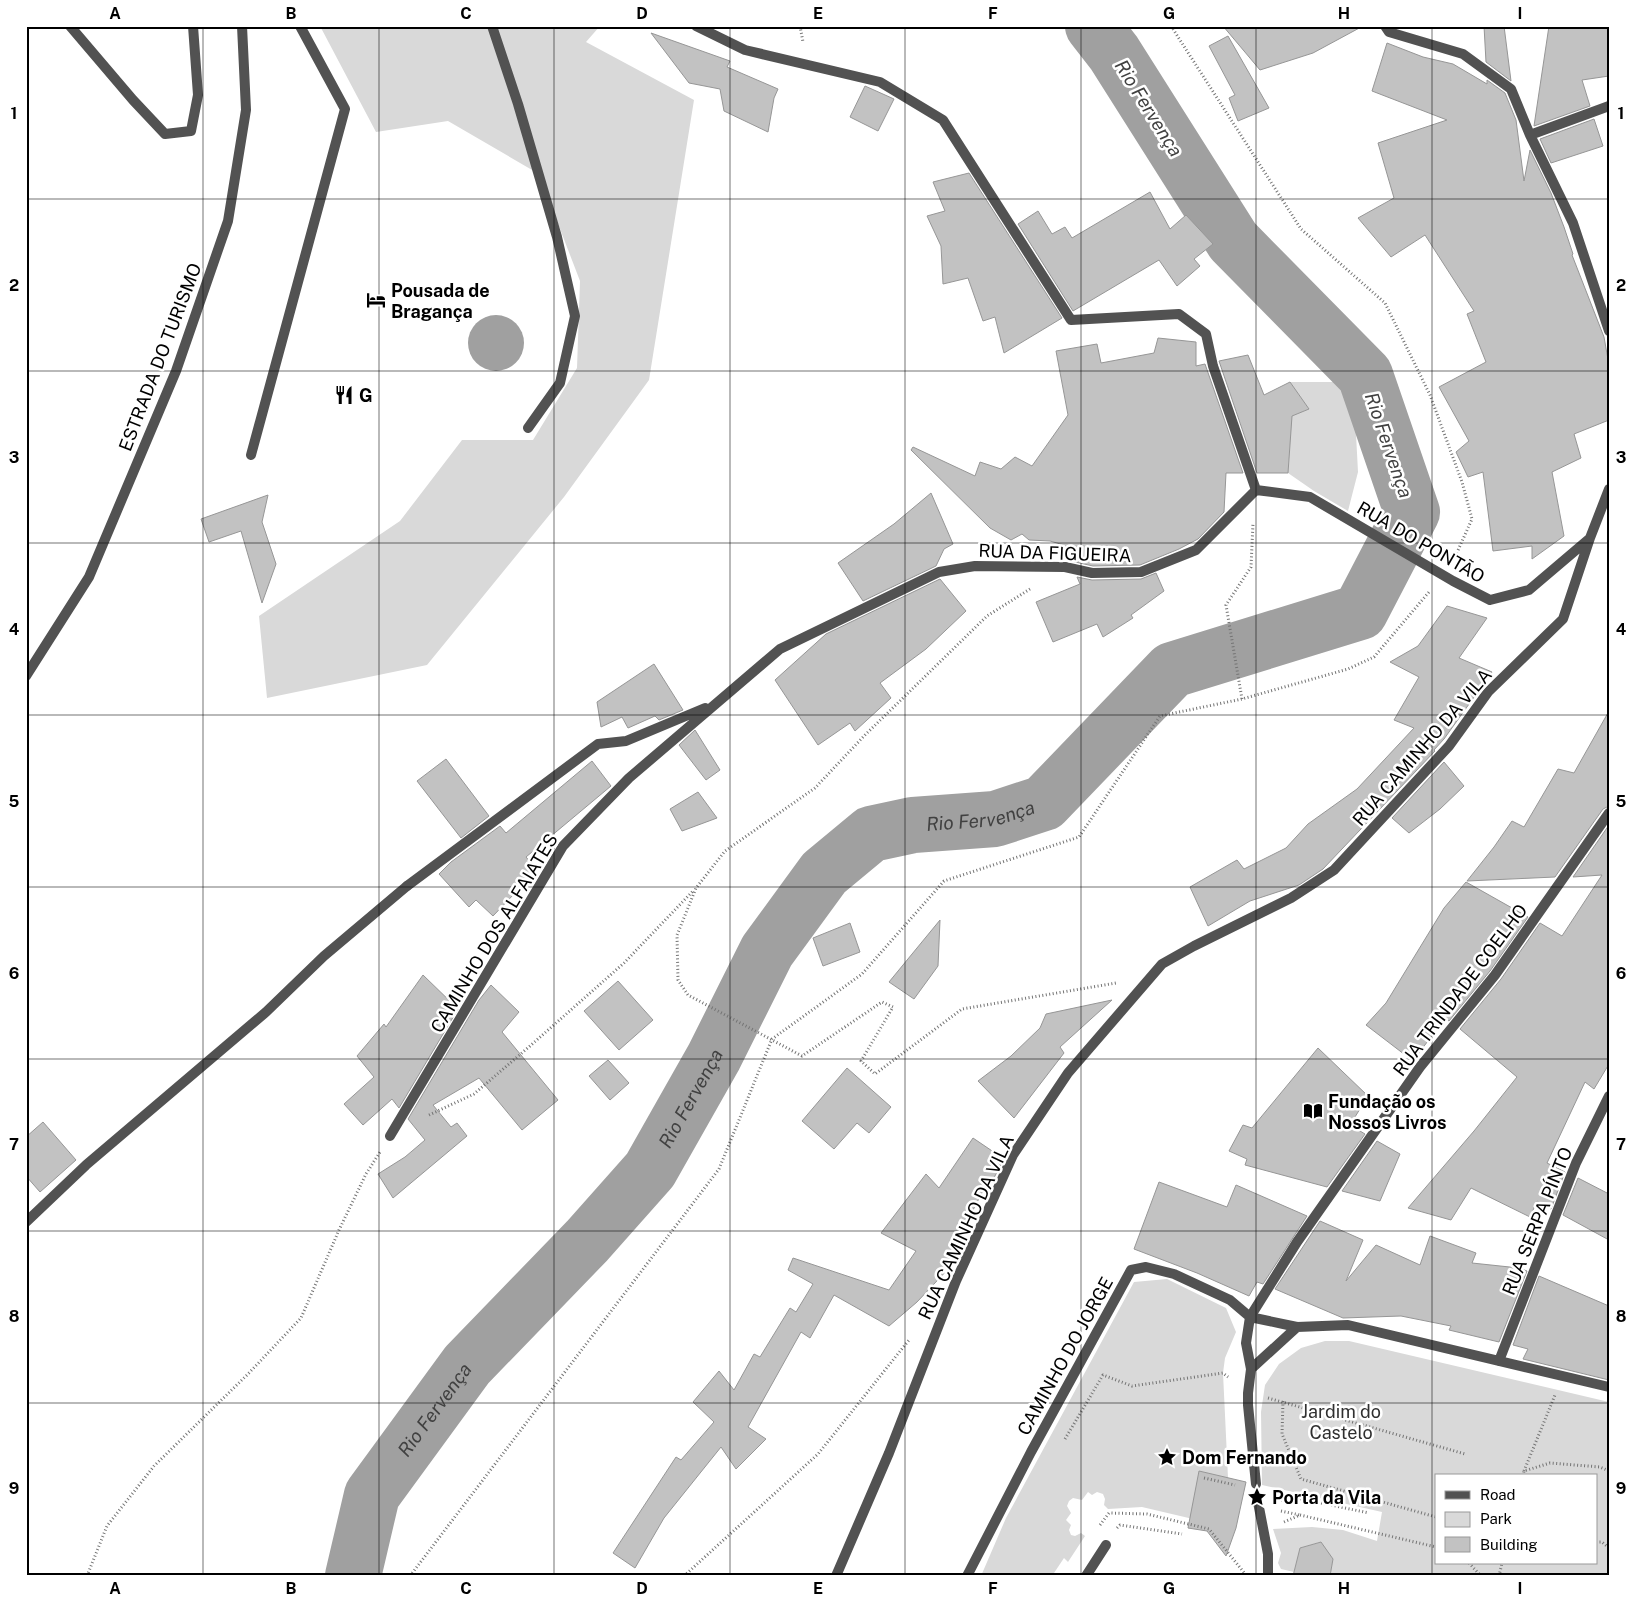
<svg xmlns="http://www.w3.org/2000/svg" width="1635" height="1602" font-family="'Public Sans',sans-serif">
<style>
.green{fill:#d9d9d9;fill-rule:evenodd}
.water{fill:#a0a0a0}
.lines{fill:none;stroke-linecap:round;stroke-linejoin:round}
.river{stroke:#a0a0a0;stroke-width:56}
.building{fill:#c2c2c2;stroke:#969696}
.path{stroke:#747474;stroke-width:3;stroke-dasharray:1 2.5;stroke-linecap:butt}
.service{stroke:#525252;stroke-width:10}
.minor{stroke:#525252;stroke-width:10}
.tertiary{stroke:#525252;stroke-width:10}
.grid{fill:none;stroke:#000;stroke-width:1;stroke-opacity:0.55}
.labels{text-anchor:middle;dominant-baseline:central;stroke-width:5;stroke-linejoin:round;paint-order:stroke}
.poi-label{font-size:18px;font-weight:bold;fill:#000;stroke:#fff;text-anchor:start}
.street-label{font-size:18px;fill:#000;stroke:#fff}
.park-label{font-size:18px;fill:#303030;stroke:#fff}
.water-label{font-size:19px;font-style:italic;fill:#414141;stroke:#fff}
.neatline{fill:none;stroke:#000;stroke-width:2}
.grid-label{font-size:16px;text-anchor:middle;font-weight:bold;fill:#000}
</style>
<rect width="100%" height="100%" fill="#fff"/>
<path class="green" d="M320 26H600L586 42 694 100 649 380 564 497 427 665 267 698 259 616 400 521 462 440H533L577 368 580 281 539 174 448 121 376 132Z
M1290 382H1338L1355 415 1358 472 1348 511 1314 491 1288 473 1290 442 1289 417 1309 409Z
M1167 1279 1226 1308 1236 1332 1225 1358 1223 1373 1228 1478 1199 1471 1193 1519 1142 1507 1108 1509 1104 1505 1105 1499 1103 1494 1097 1492 1092 1495 1088 1492 1082 1500 1073 1498 1069 1501 1067 1506 1071 1513 1066 1520 1071 1525 1069 1530 1071 1535 1075 1536 1081 1533 1085 1536 1068 1562 1064 1558 1052 1576H981L1006 1518 1134 1282Z
M1325 1341H1349L1609 1402V1576H1330L1333 1559 1320 1542 1300 1548 1294 1572 1281 1569 1278 1563 1281 1553 1273 1529 1312 1527 1343 1530 1377 1541 1382 1512 1262 1485 1261 1412 1265 1385 1279 1364 1301 1348ZM1436 1476H1596V1563H1436Z"/>
<path class="water" d="M468 343a28 28 0 1 1 56 0a28 28 0 1 1-56 0Z"/>
<g class="lines">
<path class="river" id="s1" d="M353 1576 372 1495 467 1365 587 1241 650 1170 714 1057 767 951 824 873 871 834 913 825 995 819 1044 803 1172 670 1360 612 1412 512 1365 375 1233 241 1114 53 1093 26"/>
</g>
<path class="building" d="M1223 26H1363L1313 53 1260 70Z
M1484 26H1504L1511 81 1486 62Z
M1549 26H1608L1609 76 1582 80 1590 106 1534 126Z
M651 33 730 61 727 67 778 89 774 98 768 132 724 111 720 89 689 83Z
M1228 36 1269 108 1238 121 1229 98 1235 95 1209 46Z
M1387 43 1423 57 1453 64 1487 84V80L1505 93 1516 120 1524 181 1530 150 1551 193 1564 227 1573 254 1572 255 1604 337 1609 365V420L1574 434 1581 458 1552 472 1564 536 1532 559V546L1493 551 1483 472 1468 477 1456 452 1469 441 1439 387 1486 362 1467 314 1474 311 1425 235 1391 257 1358 218 1394 198 1378 143 1447 120 1372 91Z
M865 86 894 99 878 131 850 117Z
M1594 119 1603 146 1551 163 1540 139Z
M969 173 1062 318 1004 353 995 317 983 321 968 278 943 284 941 246 927 216 945 211 933 182Z
M1150 192 1170 229 1186 215 1213 244 1194 259 1200 266 1177 286 1159 260 1073 311 1018 224 1038 211 1052 234 1065 227 1072 238Z
M1158 338 1196 342V366L1205 364 1243 473H1226L1224 512 1198 539 1179 549 1140 565 1093 566 1071 561 1064 545 1050 541 1029 540 1022 534 1011 540 990 528 911 450 913 447 975 476 980 462 1001 469 1015 457 1032 466 1068 415 1056 351 1097 344 1101 363 1154 353Z
M1248 355 1264 395 1290 382 1309 409 1292 416 1288 473H1257L1220 364 1219 361Z
M931 493 953 544 944 549 936 566 863 601 838 563 894 524Z
M268 495 262 522 276 564 262 603 241 531 209 542 201 519Z
M1156 573 1164 591 1131 615 1133 618 1103 637 1097 624 1053 642 1036 602 1080 584 1077 577 1092 580 1141 579Z
M940 579 966 611 926 649 880 683 891 698 855 731 850 723 818 745 775 680 826 634Z
M1447 606 1487 618 1459 658 1492 672 1444 739 1434 750 1435 751 1323 869 1299 885 1250 901 1208 926 1190 887 1237 860 1244 869 1286 848 1308 824 1357 789 1414 728 1394 720 1419 677 1390 662 1418 646Z
M654 664 683 710 659 720 655 716 628 728 622 717 601 727 597 702Z
M1609 711V806L1603 809 1555 877 1467 881 1494 847 1512 821 1524 827 1558 769 1574 773Z
M695 730 720 770 706 780 679 745Z
M446 759 489 816 461 838 417 781Z
M592 761 611 786 526 857 537 870 493 916 476 900 469 907 439 874 451 862 500 826 506 833Z
M1444 762 1464 786 1440 809 1409 833 1392 818Z
M698 792 717 818 682 831 670 809Z
M1609 825V1064L1594 1089 1585 1082 1547 1163 1565 1172 1551 1209 1537 1201 1530 1217 1471 1188 1451 1220 1408 1208 1474 1131 1517 1077 1460 1029 1501 979 1540 923 1562 936 1602 875 1573 877Z
M1466 882 1528 917 1490 971 1449 1021 1445 1018 1413 1061 1366 1025 1386 1003 1444 908Z
M940 920 938 966 914 999 889 982Z
M850 923 860 952 823 966 813 938Z
M423 975 458 1009 399 1108 392 1099 363 1125 344 1104 374 1077 357 1056 384 1024 386 1027Z
M618 981 653 1020 619 1050 584 1011Z
M491 985 519 1012 502 1032 558 1100 522 1130 479 1078 433 1105 451 1127 457 1123 467 1136 393 1198 378 1174 405 1157 425 1140 408 1119 479 1000Z
M1112 1000 1060 1047 1064 1053 1014 1118 978 1081 1011 1056 1040 1028 1046 1014Z
M1318 1048 1368 1096 1350 1125 1365 1134 1327 1187 1245 1165 1247 1159 1229 1151 1243 1125 1252 1128Z
M608 1060 629 1083 610 1100 589 1076Z
M847 1068 891 1107 869 1133 857 1123 834 1149 802 1121Z
M43 1122 76 1160 40 1192 26 1176V1137Z
M973 1138 1004 1159 988 1189 985 1187 960 1235 966 1239 951 1266 917 1302 889 1326 834 1295 810 1338 801 1332 748 1427 766 1439 736 1469 721 1447 664 1518 635 1568 613 1553 676 1457 681 1460 714 1422 693 1402 719 1371 734 1390 754 1354 760 1357 790 1308 796 1312 813 1284 788 1270 793 1258 889 1290 916 1251 881 1233 926 1174 939 1188Z
M1377 1141 1400 1154 1380 1201 1342 1191Z
M1578 1178 1609 1194V1240L1563 1215Z
M1159 1182 1227 1207 1236 1185 1307 1216 1263 1284 1257 1282 1249 1296 1197 1273 1134 1249Z
M1320 1221 1363 1240 1346 1281 1376 1245 1420 1265 1430 1236 1476 1253 1472 1263 1519 1268 1527 1271 1499 1342 1449 1330 1451 1326 1401 1316 1343 1318 1275 1289Z
M1539 1276 1609 1306V1380L1523 1359 1528 1349 1513 1345Z
M1199 1471 1246 1482 1236 1528 1226 1556 1207 1531 1188 1528Z
M1321 1542 1333 1559 1330 1576H1293L1300 1548Z"/>
<g class="lines">
<path class="path" d="M800 26 803 42
M1171 26 1301 229 1385 303 1430 395 1462 482 1472 519 1455 557
M1030 589 987 616 865 735 815 788 725 851 696 888 677 935 678 980 688 995 802 1056 882 1002 893 1007 861 1061 875 1074 962 1009 1116 983
M1242 699 1226 605 1251 567 1253 523
M429 1115 474 1094 530 1046 624 963 693 891
M1268 1398 1465 1454
M1283 1401 1282 1434 1301 1479 1436 1517
M1065 1439 1103 1375 1132 1386 1223 1373 1228 1377
M1524 1471 1555 1395
M1523 1476 1524 1471 1550 1463 1600 1467 1609 1471
M1204 1478 1235 1485
M1278 1494 1297 1498
M1278 1499 1297 1503V1498L1369 1513
M1281 1511 1300 1515
M1284 1522 1300 1515 1436 1547
M1100 1525 1109 1513 1147 1514 1209 1529 1246 1575
M1117 1528 1120 1525 1182 1534
M1596 1542H1602L1609 1548
M1469 1563 1481 1576
M87 1576 107 1526 154 1466 248 1374 301 1318 339 1230 366 1174 380 1152
M410 1576 719 1169 772 1039 862 974 944 881 1079 837 1160 716 1242 699 1348 669 1374 657 1429 592
M684 1576 818 1454 909 1340
M1499 1576 1502 1563"/>
<path class="service" d="M70 26 133 100 165 134 191 131 198 95 193 26
M492 26 518 104 557 237 575 316 560 383 528 428
M251 455 345 109 300 26
M26 1222 86 1165 266 1012 324 956 407 886
M1086 1576 1106 1545"/>
<path class="minor" d="M696 26 745 50 880 82 943 120 1071 320 1179 314 1206 334 1213 366 1256 490
M1385 26 1389 32 1463 54 1511 89 1530 135 1573 223 1609 331
M1530 135 1609 106
M1256 490 1310 497 1453 581 1490 600 1529 590 1589 539
M407 886 598 744 626 741 705 708
M390 1136 563 846 629 778 780 649 939 572 975 566 1065 567 1092 573 1141 572 1196 550 1256 490
M1499 1361 1576 1163 1609 1096
M1251 1369 1297 1327 1348 1325 1609 1387
M1256 1484 1248 1405V1393L1251 1369 1246 1343 1250 1317 1297 1242 1420 1067 1495 975 1609 813
M1257 1497 1268 1554V1576
M836 1576 889 1453 956 1281 1013 1155 1068 1073 1162 964 1194 946 1291 898 1334 870 1449 746 1488 692 1563 619 1590 538 1609 489
M967 1576 1031 1452 1131 1270 1146 1267 1174 1274 1230 1300 1250 1317 1297 1327"/>
<path class="tertiary" d="M26 676 89 577 176 371 228 221 246 110 242 26"/>
</g>
<path class="grid" d="M203 26V1576M379 26V1576M554 26V1576M730 26V1576M905 26V1576M1081 26V1576M1256 26V1576M1432 26V1576M26 199H1609M26 371H1609M26 543H1609M26 715H1609M26 887H1609M26 1059H1609M26 1231H1609M26 1403H1609"/>
<defs>
<g id="hotel-bare" transform="scale(1.5)"><path d="M-6-4.5h1.5V1H6V5H4.5V3h-9V5H-6ZM-4 0a1.8 1.8 0 1 1 3.6 0ZM.5 0V-2.5h3Q6-2.5 6 0Z" fill="#000" stroke="#fff" stroke-width="2.5" paint-order="stroke"/></g>
<g id="restaurant-bare" transform="scale(1.5)"><path d="M-5-6h1v4h1v-4h1v4h1v-4h1v5L-1.5 .5V6h-2V.5L-5-1ZM5-6V6H3V1.5H1.5Q1.5-4 5-6Z" fill="#000" stroke="#fff" stroke-width="2.5" paint-order="stroke"/></g>
<g id="library-bare" transform="scale(1.5)"><path d="M-6-4Q-3-5.5-.7-3.5V5Q-3 3-6 4ZM6-4Q3-5.5 .7-3.5V5Q3 3 6 4Z" fill="#000" stroke="#fff" stroke-width="2.5" paint-order="stroke"/></g>
<g id="sight-bare" transform="scale(1.5)"><path d="M0-6L1.8-2.2L6-1.7L2.9 1.2L3.7 5.4L0 3.3L-3.7 5.4L-2.9 1.2L-6-1.7L-1.8-2.2Z" fill="#000" stroke="#fff" stroke-width="2.5" paint-order="stroke"/></g>
</defs>
<g fill-rule="evenodd">
<use href="#hotel-bare" x="376" y="300"/>
<use href="#restaurant-bare" x="344" y="395"/>
<use href="#library-bare" x="1313" y="1111"/>
<use href="#sight-bare" x="1167" y="1457"/>
<use href="#sight-bare" x="1257" y="1497"/>
</g>
<g class="labels">
<g class="poi-label">
<text x="391" y="290">Pousada de<tspan x="391" dy="21">Bragança</tspan></text>
<text x="359" y="395">G</text>
<text x="1328" y="1101">Fundação os<tspan x="1328" dy="21">Nossos Livros</tspan></text>
<text x="1182" y="1457">Dom Fernando</text>
<text x="1272" y="1497">Porta da Vila</text>
</g>
<g class="street-label">
<text transform="translate(160 357) rotate(-69)">ESTRADA DO TURISMO</text>
<text transform="translate(1421 542) rotate(30)">RUA DO PONTÃO</text>
<text transform="translate(1055 553) rotate(2)">RUA DA FIGUEIRA</text>
<text transform="translate(1422 747) rotate(-49)">RUA CAMINHO DA VILA</text>
<text transform="translate(494 933) rotate(-59)">CAMINHO DOS ALFAIATES</text>
<text transform="translate(1460 990) rotate(-53)">RUA TRINDADE COELHO</text>
<text transform="translate(1537 1221) rotate(-68)">RUA SERPA PÍNTO</text>
<text transform="translate(966 1227) rotate(-65)">RUA CAMINHO DA VILA</text>
<text transform="translate(1065 1356) rotate(-61)">CAMINHO DO JORGE</text>
</g>
<g class="park-label">
<text x="1341" y="1411">Jardim do<tspan x="1341" dy="21">Castelo</tspan></text>
</g>
<g class="water-label">
<text transform="translate(1149 108) rotate(58)">Rio Fervença</text>
<text transform="translate(1389 445) rotate(71)">Rio Fervença</text>
<text stroke="none"><textPath href="#s1" startOffset="1029">Rio Fervença</textPath></text>
<text stroke="none"><textPath href="#s1" startOffset="594">Rio Fervença</textPath></text>
<text stroke="none"><textPath href="#s1" startOffset="189">Rio Fervença</textPath></text>
</g>
</g>
<rect width="1635" height="1602" fill="none" stroke="#ffffff" stroke-width="55"/>
<rect x="1435" y="1474" width="162" height="90" fill="#ffffff" stroke="#999999"/>
<rect x="1445" y="1491" width="25" height="8" fill="#525252" stroke="#999999"/>
<text x="1480" y="1500" font-size="15" fill="#000000">Road</text>
<rect x="1445" y="1512" width="25" height="15" fill="#d9d9d9" stroke="#999999"/>
<text x="1480" y="1524" font-size="15" fill="#000000">Park</text>
<rect x="1445" y="1537" width="25" height="15" fill="#c2c2c2" stroke="#999999"/>
<text x="1480" y="1550" font-size="15" fill="#000000">Building</text>
<rect x="28" y="28" width="1580" height="1546" class="neatline"/>
<g class="grid-label">
<text x="115" y="19">A</text>
<text x="291" y="19">B</text>
<text x="466" y="19">C</text>
<text x="642" y="19">D</text>
<text x="818" y="19">E</text>
<text x="993" y="19">F</text>
<text x="1169" y="19">G</text>
<text x="1344" y="19">H</text>
<text x="1520" y="19">I</text>
<text x="14" y="119">1</text>
<text x="1621" y="119">1</text>
<text x="14" y="291">2</text>
<text x="1621" y="291">2</text>
<text x="14" y="463">3</text>
<text x="1621" y="463">3</text>
<text x="14" y="635">4</text>
<text x="1621" y="635">4</text>
<text x="14" y="807">5</text>
<text x="1621" y="807">5</text>
<text x="14" y="979">6</text>
<text x="1621" y="979">6</text>
<text x="14" y="1150">7</text>
<text x="1621" y="1150">7</text>
<text x="14" y="1322">8</text>
<text x="1621" y="1322">8</text>
<text x="14" y="1494">9</text>
<text x="1621" y="1494">9</text>
<text x="115" y="1594">A</text>
<text x="291" y="1594">B</text>
<text x="466" y="1594">C</text>
<text x="642" y="1594">D</text>
<text x="818" y="1594">E</text>
<text x="993" y="1594">F</text>
<text x="1169" y="1594">G</text>
<text x="1344" y="1594">H</text>
<text x="1520" y="1594">I</text>
</g>
</svg>
